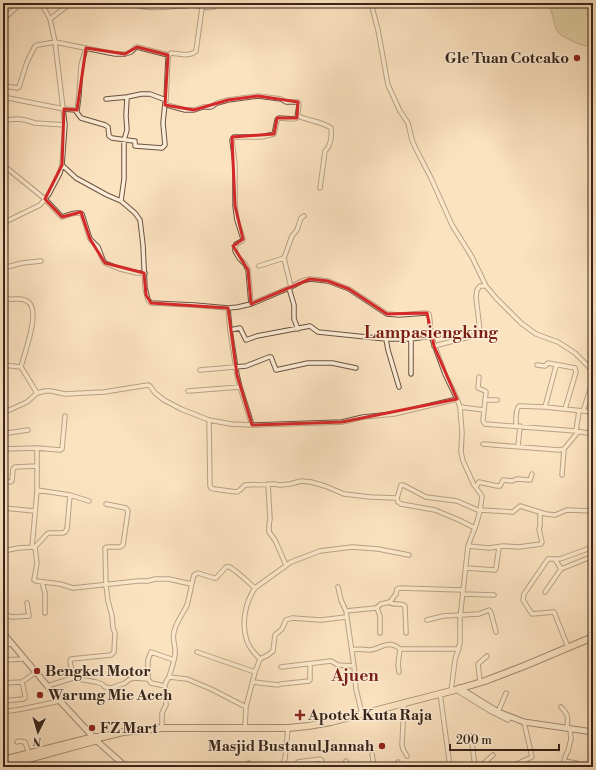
<svg xmlns="http://www.w3.org/2000/svg" width="596" height="770" font-family="'Libre Bodoni',serif">
<style>
.green{fill:#c7c18d;stroke:#807254}
.lines{fill:none;stroke-linecap:round;stroke-linejoin:round}
.street-casing{stroke:#695344;stroke-width:5.5}
.secondary-casing{stroke:#38231a;stroke-width:7}
.highway-casing{stroke:#38231a;stroke-width:8}
.street{stroke:#fdedd6;stroke-width:3.5}
.secondary{stroke:#fdedd6;stroke-width:5}
.highway{stroke:#fce3c0;stroke-width:6}
.marked{fill:none;stroke:#d62828;stroke-width:3;stroke-linejoin:round}
.poi-dot{fill:#8f2418;stroke:#fdedd6;stroke-width:1.5}
.labels{text-anchor:middle;dominant-baseline:central;stroke-width:3;stroke-linejoin:round;paint-order:stroke}
.poi-label{font-size:15px;font-weight:bold;fill:#38231a;stroke:#fdedd6;text-anchor:start}
.quarter-label{font-size:17px;font-weight:bold;fill:#7a1f14;stroke:#fdedd6}
</style>
<rect width="100%" height="100%" fill="#fce3c0"/>
<filter id="stains"><feTurbulence type="fractalNoise" baseFrequency=".005" numOctaves="4"/><feColorMatrix values="0 0 0 0 .2 0 0 0 0 .09 0 0 0 0 .02 0 0 0 .5 -.17"/></filter>
<radialGradient id="worn" r=".72"><stop offset=".6" stop-color="#630" stop-opacity="0"/><stop offset="1" stop-color="#630" stop-opacity=".3"/></radialGradient>
<path class="green" d="M545 3H572L579 5 583 3H593V22L591 27 593 35V45C586 47 581 45 574 42 569 39 562 37 558 32 552 23 554 8 545 3Z
M593 126V157C586 149 586 133 593 126Z"/>
<g class="lines">
<g class="street-casing">
<path id="street" d="M130 3C147 10 164 7 181 6 185 6 190 5 194 5 200 6 206 9 213 7 215 7 216 5 217 3
M371 3 378 30 388 85 400 111 408 123 412 140 415 147 431 178 452 225 472 257 486 286 496 298 521 323 536 334 558 342 575 353 593 371
M202 8 196 51C190 57 179 54 171 53L169 55 168 58 166 100 165 103 167 105 185 110H194L203 107H211L217 103 228 100 258 96 281 99 286 102H298L299 105 297 118 294 119 279 118 277 120 274 134 261 137H234L232 140 235 164V206L237 220 243 239 242 241 236 244 235 249V251L239 258 245 264 248 270 251 304
M3 17 8 15 21 3
M50 19 71 3
M3 94 5 86 17 88 19 87 27 62 35 46 38 45 55 42 115 54H125L131 52 135 48 137 47 168 55
M3 97 64 109 75 110 81 118 105 125 108 127 109 136 112 138 134 141H135V146L162 148 165 145 163 123 165 103
M106 99 127 97 141 94H150L166 100
M77 111 79 95 81 65 86 48
M298 116C309 121 321 121 331 128 332 135 331 146 325 151L320 188
M3 120 18 119 25 120 35 123 65 125
M3 165 45 199 60 215 62 217C69 215 76 211 82 214L90 239 98 247 103 260 105 263 120 269 137 273H145
M62 165 76 178 107 195 121 201 135 213 140 220 143 245 145 288 148 300 151 303 194 305 228 308
M121 201 124 179V140L127 130 126 116 127 97
M3 223 40 205 49 194 60 173 62 165 65 125 55 42 50 19 41 3
M259 266 284 258
M3 268 22 263 41 261
M291 287 284 258 292 236 297 230 301 218 304 216
M289 288 294 305V319L298 329
M3 296C5 297 7 299 9 299 15 300 21 297 27 301 42 309 24 354 21 367
M230 330 240 328 246 340 257 336 310 326 318 332 386 339H411L431 336
M386 339 388 350 399 387
M411 339V374
M434 346 477 335 479 333 480 331 476 297 477 290 480 286H486
M3 365 21 367 37 393
M537 365 545 366 548 363 558 365
M200 370 246 366 269 357H271L276 370 308 363H332L356 368
M479 377 478 388 485 391 486 392 484 410
M188 391 240 387
M485 400H497
M460 407 484 410 483 421 485 424 576 431 593 434
M545 407 556 366 559 365 575 368 576 372 565 409
M583 411 592 384
M3 413 27 402 37 393 45 391H51L65 394 104 392 148 385 150 386 155 393 164 400 181 409 209 420 231 424 252 425 342 422 363 417 394 414 457 399 445 374 431 336 430 321 429 314 426 313 399 315 387 314 349 289 328 281 310 279 302 281 289 288 251 304 238 307 228 308 230 330 237 375 240 387 252 425
M3 413 6 432 8 433 28 430
M209 420 210 486 211 488 214 489 237 492 240 490 245 485 274 484 280 485 290 484 301 481 311 482 325 486 344 494 370 497 397 498 401 485H403L426 497 457 501 480 511
M516 426C516 419 515 411 519 406L545 407 593 412
M576 431 579 411
M483 444 559 450 564 449 578 432
M518 446 520 426
M3 449 37 448 60 450 62 449 65 416
M562 475 564 449
M3 482H10L12 481 13 469 15 467 37 466
M268 484 270 519 269 525V532L275 540 286 565
M476 487 479 482 497 486H500L503 480 512 481 517 479 530 480 532 474
M37 490 70 495 89 501
M397 498 398 502 401 504 435 510 459 520 475 528
M3 508 35 511
M480 510 513 512 520 506 546 514 555 515 567 510 593 511
M468 546 489 548 503 546 519 547 541 544 542 542 539 529 540 526V513
M32 547 37 491V448
M35 547 47 534 49 533H63L65 532 67 529 70 495
M3 551 18 548 35 547 37 563 34 580 36 581 60 584 73 588 138 581H148L155 579H169L191 584
M555 559 561 569
M466 568 495 570 496 568 499 547
M42 582 45 593V613
M338 587 341 600 346 611 354 666 356 689 362 714
M255 588 291 562 320 551 352 547 378 549 409 555
M545 592 561 569 593 556
M463 594 494 595
M389 602C394 606 401 602 405 606L406 633
M377 608 380 616V633
M346 611 376 608 381 604 390 602 396 594 397 589 400 588 463 590
M3 617 8 616 12 617 29 616 27 603
M427 620 443 616 479 614 489 610 490 611 491 613 496 632
M3 645 12 644
M568 647 554 612 532 614 523 600 524 594 548 559H560L593 547
M352 650C358 648 363 650 369 650 381 649 388 639 400 649H459
M197 652 255 672
M3 660 23 659
M281 667 331 661 338 665 354 666
M399 672 398 665 400 649
M169 677C171 669 176 659 175 650 175 644 172 639 174 632 176 622 183 614 187 605 190 595 191 585 194 575L198 573 214 578H216L226 567C227 567 228 566 229 567 234 568 250 584 255 588 245 603 241 624 247 641 249 648 255 654 260 659
M73 678 70 661 71 659 111 655 114 652 115 633 113 628 112 616 108 601 106 585 105 548 107 547H120L123 545 128 511 126 508 106 504
M148 679V660L151 652 174 660
M253 682 278 685
M480 682 478 664 487 656
M3 683 22 682 35 673
M281 684 309 681 310 680V664
M47 686 73 678 96 682 102 684 105 687 111 688 125 683 130 679 135 678 148 679 151 683 165 686
M456 690 490 711 508 720 510 717
M451 691 455 660 460 643V618L468 546 476 525 480 511 482 496 474 485 463 461 461 452 462 433 460 407 457 399
M440 693 450 767
M3 701 23 699 25 698V695L22 682
M404 703 402 745 403 749 407 756
M561 707C569 716 568 716 567 728
M3 712 22 709 60 701
M498 712 506 693
M162 728V713L166 705 165 686 166 682 169 677 187 679 211 689 246 707
M245 728 246 707 255 672 260 659 268 655 273 651 275 635 282 629 286 620 292 618 321 620 346 617
M471 736 475 767
M17 742 19 741 25 742 29 754
M372 754 374 767
M284 761 285 759 288 728
M346 761V767
M564 761 576 763
M398 762 399 767
M249 763V767
M482 765 493 755
M298 767V762L320 759 322 761 323 767
M476 767 478 765H482L484 767
M510 767 532 757 524 722
M563 767 565 757 568 751 571 739 570 728"/>
</g>
<g class="secondary-casing">
<path id="secondary" d="M3 633 60 701 97 741 126 767
M459 688 498 712 524 722 593 732"/>
</g>
<g class="highway-casing">
<path id="highway" d="M3 760 94 737H103L123 732 162 728H288L308 726 331 722 455 690 485 681 524 666 593 637
M3 766 98 740"/>
</g>
<use href="#street" class="street"/>
<use href="#secondary" class="secondary"/>
<use href="#highway" class="highway"/>
</g>
<path d="M0 0H596V770H0ZM137 47 168 55 165 105 194 110 228 100 258 96 298 102 297 118H277L274 134 232 137 235 206 243 239 233 246 248 270 251 304 310 279 328 281 349 289 387 314 427 313 434 346 457 399 342 422 252 425 237 375 228 308 151 303 146 295 144 273 105 263 90 239 81 212 62 217 45 199 62 165 64 109 77 110 86 48 125 54Z" fill="#fce3c0" fill-opacity=".55" fill-rule="evenodd"/>
<path class="marked" d="M137 47 168 55 165 105 194 110 228 100 258 96 298 102 297 118H277L274 134 232 137 235 206 243 239 233 246 248 270 251 304 310 279 328 281 349 289 387 314 427 313 434 346 457 399 342 422 252 425 237 375 228 308 151 303 146 295 144 273 105 263 90 239 81 212 62 217 45 199 62 165 64 109 77 110 86 48 125 54Z"/>
<g class="poi-dot">
<circle cx="577" cy="58" r="4"/>
<circle cx="37" cy="671" r="4"/>
<circle cx="40" cy="695" r="4"/>
<path d="M298 709h4v4h4v4h-4v4h-4v-4h-4v-4h4z"/>
<circle cx="92" cy="728" r="4"/>
<circle cx="382" cy="746" r="4"/>
</g>
<g class="labels">
<g class="poi-label">
<text x="569" y="58" text-anchor="end">Gle Tuan Cotcako</text>
<text x="45" y="671">Bengkel Motor</text>
<text x="48" y="695">Warung Mie Aceh</text>
<text x="308" y="715">Apotek Kuta Raja</text>
<text x="100" y="728">FZ Mart</text>
<text x="374" y="746" text-anchor="end">Masjid Bustanul Jannah</text>
</g>
<g class="quarter-label">
<text x="431" y="333">Lampasiengking</text>
<text x="355" y="676">Ajuen</text>
</g>
</g>
<rect width="596" height="770" fill="none" stroke="#fce3c0" stroke-width="16"/>
<rect x="4" y="4" width="588" height="762" fill="none" stroke="#38231a" stroke-width="2"/>
<rect x="8" y="8" width="580" height="754" fill="none" stroke="#38231a"/>
<g transform="translate(38 732) rotate(185)" stroke="#fdedd6" stroke-width="3" paint-order="stroke">
<path d="M0-3L7 15L0 10L-7 15Z" fill="#38231a"/>
<text y="-6" font-size="11" font-weight="bold" text-anchor="middle" fill="#38231a">N</text>
</g>
<path d="M450 744v6h109v-6" fill="none" stroke="#38231a" stroke-width="2"/>
<text x="456" y="744" font-size="12" fill="#38231a" stroke="#fdedd6" stroke-width="3" paint-order="stroke">200 m</text>
<rect width="100%" height="100%" filter="url(#stains)"/>
<rect width="100%" height="100%" fill="url(#worn)"/>
</svg>
